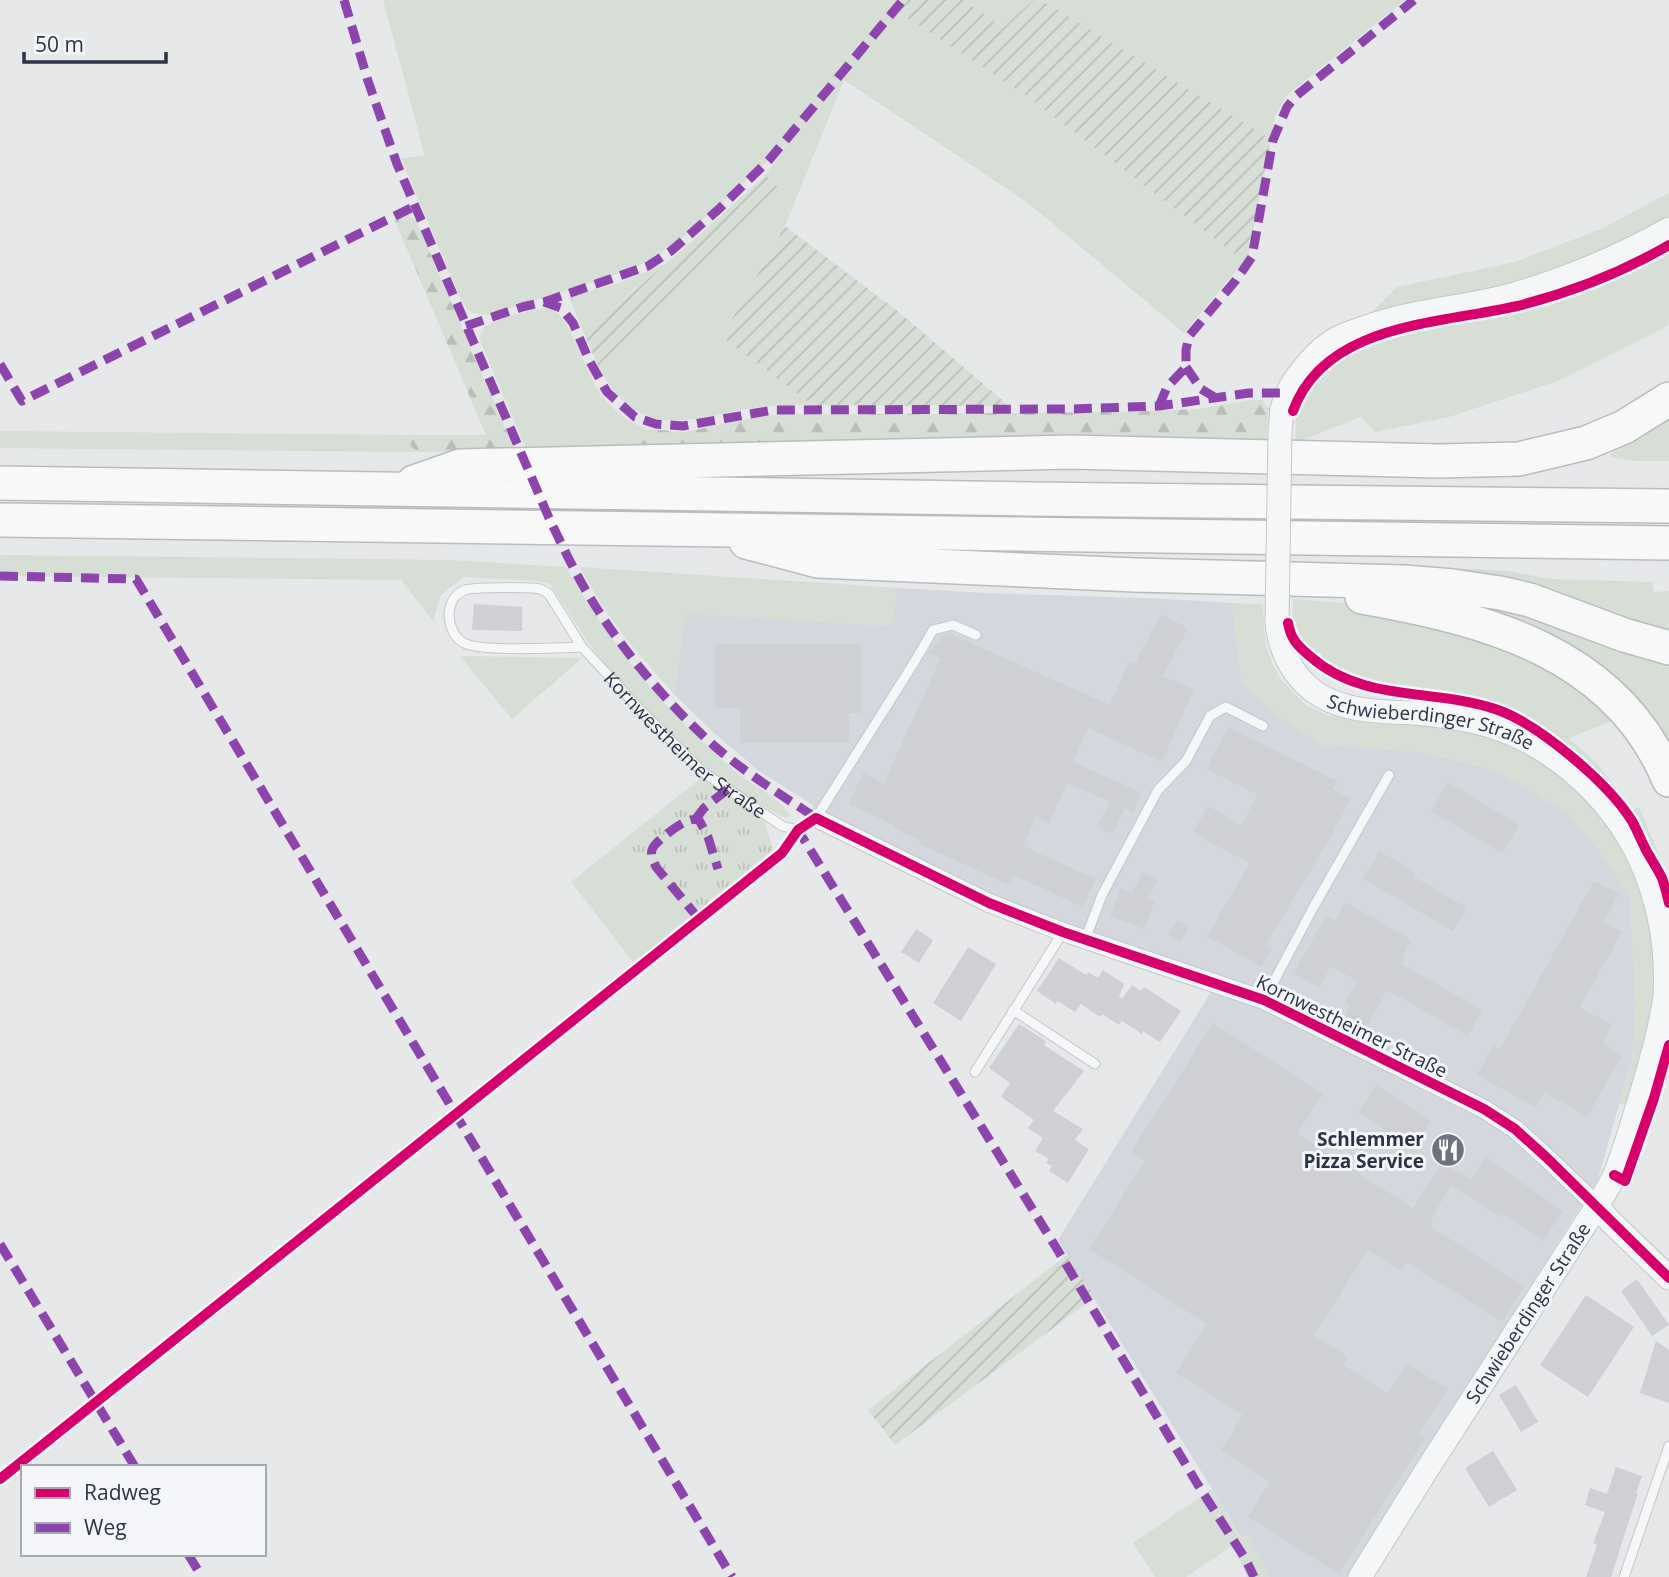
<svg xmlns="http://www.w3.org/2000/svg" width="1669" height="1577" font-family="'Open Sans',sans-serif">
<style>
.built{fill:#d4d7dd}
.grass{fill:#d6ded6}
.forest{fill:url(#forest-firs)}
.park{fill:url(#park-tufts)}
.garden{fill:url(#garden-furrows)}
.building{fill:#ced0d3}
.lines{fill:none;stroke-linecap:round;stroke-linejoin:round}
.service-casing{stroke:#c4c6c8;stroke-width:11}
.minor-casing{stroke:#c4c6c8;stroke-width:20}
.tertiary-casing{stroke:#c4c6c8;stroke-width:25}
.motorway-casing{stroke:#b8bbbf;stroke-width:36}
.service{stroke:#f5f6f7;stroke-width:9}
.minor{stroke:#f5f6f7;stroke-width:18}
.tertiary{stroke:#f5f6f7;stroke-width:23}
.motorway{stroke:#f8f8f8;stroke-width:33}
.tertiary-bridge-casing{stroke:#c4c6c8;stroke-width:25;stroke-linecap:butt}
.tertiary-bridge{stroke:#f5f6f7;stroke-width:23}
.quiet{stroke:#8e44ad;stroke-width:9;stroke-dasharray:18 9;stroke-linecap:butt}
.cycleway-casing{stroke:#f4f6f9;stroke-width:15}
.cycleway{stroke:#d6006c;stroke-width:10}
.labels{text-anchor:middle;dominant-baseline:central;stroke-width:6;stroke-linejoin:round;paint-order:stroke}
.street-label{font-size:19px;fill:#2b3445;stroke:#f4f6f9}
.poi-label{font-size:19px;font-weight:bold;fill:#2b3445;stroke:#f4f6f9;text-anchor:end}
</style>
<defs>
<pattern id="forest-firs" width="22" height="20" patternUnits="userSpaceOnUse" patternTransform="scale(1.75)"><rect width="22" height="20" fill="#d6ded6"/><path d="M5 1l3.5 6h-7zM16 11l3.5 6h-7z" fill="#b8bfb9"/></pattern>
<pattern id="park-tufts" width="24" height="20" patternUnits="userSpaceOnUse" patternTransform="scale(1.75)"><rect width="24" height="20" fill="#d6ded6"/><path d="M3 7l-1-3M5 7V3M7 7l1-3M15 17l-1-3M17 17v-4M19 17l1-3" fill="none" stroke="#b8bfb9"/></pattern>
<pattern id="garden-furrows" width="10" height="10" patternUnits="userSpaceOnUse" patternTransform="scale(1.75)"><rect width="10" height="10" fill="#d6ded6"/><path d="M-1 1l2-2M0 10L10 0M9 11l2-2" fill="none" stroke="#b8bfb9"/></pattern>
</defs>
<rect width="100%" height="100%" fill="#e6e8ea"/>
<path class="built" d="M898 588 986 593 1167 599 1232 603 1242 683 1319 744 1421 752 1496 770 1568 813 1601 853 1630 898 1636 1006 1632 1059 1598 1179 1347 1577H1270L1247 1534 1241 1538 1212 1489 1058 1240 1216 984 1063 932 816 818 813 805 759 771 714 733 674 694 685 613 891 626Z"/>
<path class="grass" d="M383 0H907L898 12 1021 92 1244 261 1184 333 1028 203 844 80 785 226 722 337 813 405C791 405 769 405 747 409 681 421 640 439 600 370L780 190 765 175 789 142 735 190 687 234 649 261 609 277 487 315 473 313 468 310 461 300 401 158 425 156Z
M964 0H1033L1003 28Z
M1041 0H1405L1287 95 1274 118 1271 139Z
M1669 193V219L1559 271 1490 291 1369 315 1397 287 1515 262 1601 229Z
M1669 249V324L1662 329 1558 381 1449 417 1375 432 1361 417 1295 443C1296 433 1295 421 1297 411 1300 400 1310 388 1317 380 1328 368 1340 357 1355 350 1411 325 1477 323 1536 306 1583 293 1627 272 1669 249Z
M664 264 584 333 569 297 619 283Z
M544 308C547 309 551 309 554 311 570 319 587 374 599 392 611 409 627 421 646 429L635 445 644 455 528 453 479 338 485 326 509 316Z
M1669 418V461H1637L1611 457 1610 454 1645 434Z
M0 431 413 435 410 439 414 449 419 452 0 448Z
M0 555 452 560 566 567C607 637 649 692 708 747 720 758 733 769 745 779 760 789 781 799 790 816L786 818 781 816 740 792 703 765 670 735 624 687 592 648 550 584 539 581 463 577 440 596 433 621 401 580 0 576Z
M580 567 898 588 892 626 685 614 674 694 627 640 601 604Z
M1419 568 1479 569 1507 571 1552 579 1652 582 1654 592 1669 591V638Z
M1416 591 1483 599 1600 636 1598 646 1669 658V752L1657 732Z
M1293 599 1354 604 1532 656 1618 718 1569 738 1597 764 1633 810 1639 807 1666 873 1669 874V876L1664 875 1633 812 1590 765 1557 738 1532 720 1500 704 1437 692 1379 686 1333 666 1302 644 1293 629Z
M1232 603 1263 604 1265 643 1273 665 1281 680 1307 706 1329 716 1333 715C1358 717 1382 719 1407 721 1421 723 1436 722 1450 726 1473 732 1498 738 1520 750 1605 795 1656 878 1655 975 1654 1019 1639 1063 1629 1106L1619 1103 1632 1059 1636 1006 1630 898 1601 853 1568 813 1496 770 1421 752 1319 744 1278 717 1242 683Z
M460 656 582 658 512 719Z
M623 840 688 920 634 963 571 882Z
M1212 1489 1240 1538 1247 1533 1270 1577H1247L1233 1545 1186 1577H1155L1133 1543Z"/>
<path class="forest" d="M406 215 416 220 515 452H419L414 449 409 443 413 435H486L395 221Z
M1251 400H1263L1264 404 1269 408 1265 445 644 455 635 445 646 429 685 432 768 415 1126 412 1198 409Z"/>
<path class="park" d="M702 777 764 819 774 853 688 920 623 840Z"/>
<path class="garden" d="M907 0H964L1003 28 1033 0H1041L1271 139 1249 253 1244 261 1021 92 898 12Z
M765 175 781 190 600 370 584 333 704 231Z
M785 226 900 313 1009 406 813 405 722 337Z
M1067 1255 1095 1297 895 1445 868 1410Z"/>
<path class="building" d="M474 604 522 607V631L472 630Z
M1161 614 1188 628 1163 676 1194 689 1162 762 1088 728 1073 762 1142 793 1133 813 1125 809 1112 834 1097 827 1110 802 1067 783 1049 824 1036 817 1023 846 1096 879 1083 907 1014 875 1010 885 919 844 920 840 894 828 895 826 849 804 863 773 884 783 940 659 928 653 945 634 948 633 1110 705 1129 661 1135 663Z
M715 644H861V713H849V743H740V708H715Z
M1228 727 1337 781 1333 789 1351 798 1333 833 1266 945 1272 949 1261 967 1207 936 1250 863 1213 844 1193 831 1209 806 1240 826 1258 795 1206 769Z
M1448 782 1519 825 1502 853 1431 811Z
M1379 851 1415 872 1413 876 1467 908 1453 931 1363 879Z
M1143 872 1158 880 1148 899 1155 901 1144 929 1110 916 1121 888 1132 893Z
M1594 881 1619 894 1603 922 1622 932 1580 1007 1612 1025 1602 1043 1622 1055 1587 1117 1544 1092 1536 1108 1477 1075 1493 1045 1500 1049Z
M1345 902 1412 940 1402 958 1404 960 1402 964 1482 1010 1468 1036 1387 990 1364 1032 1342 1020 1350 1006 1345 1003 1357 981 1331 966 1319 988 1294 973 1326 915 1335 920Z
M1178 920 1189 928 1180 942 1168 934Z
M916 929 933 940 919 963 901 952Z
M968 947 996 964 961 1021 933 1003Z
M1059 958 1086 975 1088 972 1098 978 1103 970 1124 984 1119 997 1122 999 1132 985 1141 991 1144 987 1181 1011 1160 1042 1143 1031 1142 1034 1122 1021 1119 1025 1102 1014 1100 1017 1081 1004 1075 1012 1058 1001 1056 1004 1037 991Z
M1213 1023 1323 1094 1297 1134 1413 1208 1442 1162 1471 1180 1485 1157 1563 1211 1543 1241 1504 1215 1502 1217 1451 1186 1430 1220 1433 1221 1430 1226 1524 1286 1502 1322 1407 1262 1401 1271 1368 1250 1314 1335 1348 1357 1343 1365 1388 1393 1407 1363 1448 1389 1419 1434 1425 1438 1339 1574 1248 1517 1270 1482 1221 1450 1243 1415 1176 1373 1207 1324 1089 1249 1145 1161 1131 1152Z
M1019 1024 1046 1041 1044 1045 1084 1071 1053 1111 1083 1129 1075 1140 1089 1149 1068 1183 1049 1171 1052 1166 1046 1163 1049 1159 1035 1151 1043 1138 1028 1128 1034 1120 1001 1097 1010 1083 989 1068Z
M1376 1085 1431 1121 1413 1148 1358 1112Z
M1637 1279 1669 1325 1652 1336 1621 1291Z
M1586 1295 1634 1327 1588 1397 1540 1365Z
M1656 1341 1669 1350V1403L1640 1393Z
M1516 1385 1538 1422 1521 1432 1499 1395Z
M1493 1451 1517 1490 1489 1507 1465 1468Z
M1616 1467 1642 1476 1636 1493H1638L1611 1577H1586L1597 1545 1593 1543 1605 1512 1585 1505 1590 1488 1607 1494Z"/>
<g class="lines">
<g class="service-casing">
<g id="service">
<path id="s1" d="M582 647C560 648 479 652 464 643 446 633 442 599 465 590 472 587 531 587 540 589 543 590 547 593 549 594L582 647 644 714 703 772 782 826 798 830 816 818 915 661 933 630 953 625 976 635"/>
<path d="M1085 940 1102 895 1158 790 1186 761 1210 716 1226 707 1263 726"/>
<path d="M1264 1000 1313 908 1389 775"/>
<path d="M1013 1010 1095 1064"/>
<path d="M975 1072 1063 932"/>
<path d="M1624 1577 1669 1446"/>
</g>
</g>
<g class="minor-casing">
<path id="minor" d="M816 818 989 903 1063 932 1264 1000 1484 1109 1515 1129 1546 1157 1597 1206"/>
</g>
<g class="tertiary-casing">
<g id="tertiary">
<path d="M1282 409C1287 391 1292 382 1304 368 1311 359 1318 351 1327 345 1338 336 1352 332 1366 327 1413 310 1463 308 1511 295 1567 279 1619 257 1669 229"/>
<path id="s2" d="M1277 622C1279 651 1295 681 1321 696 1352 714 1391 711 1425 714 1443 716 1475 721 1493 727 1531 739 1566 763 1594 792 1646 846 1669 920 1665 996 1661 1027 1652 1058 1643 1088 1634 1117 1626 1147 1615 1174 1610 1185 1603 1196 1597 1206L1428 1468 1360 1577"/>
<path d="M1597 1206 1610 1221 1669 1278"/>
</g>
</g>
<g class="motorway-casing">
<path id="motorway" d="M414 482 460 466 1071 452 1439 461 1519 459 1586 443 1624 427 1669 399
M0 483 1030 499 1669 506
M0 520 1669 543
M746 542 818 561 1135 575 1404 582 1453 586 1500 593 1530 600 1624 635 1669 648
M1362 597C1486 619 1616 652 1669 780"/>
</g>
<use href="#service" class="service"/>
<use href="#minor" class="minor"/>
<use href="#tertiary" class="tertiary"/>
<use href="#motorway" class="motorway"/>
<g class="tertiary-bridge-casing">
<path id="tertiary-bridge" d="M1277 622 1280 431 1282 409"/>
</g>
<use href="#tertiary-bridge" class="tertiary-bridge"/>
<path class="quiet" d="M344 0 368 81 397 164 549 518C562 545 575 573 591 599 623 652 672 709 719 750 749 775 783 796 816 818
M544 302 648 266 671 251 720 208 769 160 903 0
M466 326 522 307 544 302 561 308 573 323 589 360 607 392 635 417 656 424 683 426 773 410 1074 409 1159 406 1249 393H1286
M0 364 22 401 415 206
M1186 367 1201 389 1216 398
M1159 406 1167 387 1186 367V350L1189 336 1236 280 1252 257 1273 140 1287 107 1296 96 1414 0
M0 576 136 579 732 1577
M695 820 704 808 728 789
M796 833 798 830 1057 1249 1198 1485 1246 1560 1254 1577
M699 919 656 867C654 862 650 856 652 850 654 842 679 824 687 821 693 819 692 819 699 820L708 837 718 869
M0 1244 135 1467
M188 1554 202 1577"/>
<g class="cycleway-casing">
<path id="cycleway" d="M1293 411C1326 320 1448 324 1525 304 1574 291 1626 270 1669 245
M1288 623C1289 628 1290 633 1293 638 1297 646 1304 651 1311 657 1363 703 1436 688 1498 710 1540 725 1608 783 1632 821 1637 830 1641 840 1646 850 1651 859 1657 868 1662 878 1665 886 1667 895 1669 903
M1614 1175 1625 1181 1654 1098 1669 1045
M0 1479 782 853 798 830 816 818 989 903 1063 932 1264 1000 1484 1109 1515 1129 1546 1157 1669 1278"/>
</g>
<use href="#cycleway" class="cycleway"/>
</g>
<defs>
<g id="restaurant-disc" transform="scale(1.75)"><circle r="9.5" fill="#6c737f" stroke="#f4f6f9"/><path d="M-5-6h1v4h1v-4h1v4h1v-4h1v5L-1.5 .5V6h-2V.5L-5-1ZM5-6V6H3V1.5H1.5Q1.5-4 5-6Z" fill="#fff"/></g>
</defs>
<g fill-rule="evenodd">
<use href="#restaurant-disc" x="1448" y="1150"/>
</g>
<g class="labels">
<g class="street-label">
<text stroke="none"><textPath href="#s2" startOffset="203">Schwieberdinger Straße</textPath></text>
<text stroke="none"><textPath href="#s1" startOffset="474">Kornwestheimer Straße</textPath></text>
<text transform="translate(1352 1026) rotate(26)">Kornwestheimer Straße</text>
<text transform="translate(1528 1313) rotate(-57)">Schwieberdinger Straße</text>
</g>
<g class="poi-label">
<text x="1424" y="1139">Schlemmer<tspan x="1424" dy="22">Pizza Service</tspan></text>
</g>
</g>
<rect x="21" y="1465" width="245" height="91" fill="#f4f6f9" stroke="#a4a8b1" stroke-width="2"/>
<rect x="35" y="1488" width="35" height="10" fill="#d6006c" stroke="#a4a8b1" stroke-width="2"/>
<text x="84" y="1500" font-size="21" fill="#2b3445">Radweg</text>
<rect x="35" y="1523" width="35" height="10" fill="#8e44ad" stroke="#a4a8b1" stroke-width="2"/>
<text x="84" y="1535" font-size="21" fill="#2b3445">Weg</text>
<path d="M24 52v10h142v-10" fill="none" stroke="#2b3445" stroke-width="3.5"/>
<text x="35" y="52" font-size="21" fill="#2b3445" stroke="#f4f6f9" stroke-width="5" paint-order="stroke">50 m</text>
</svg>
